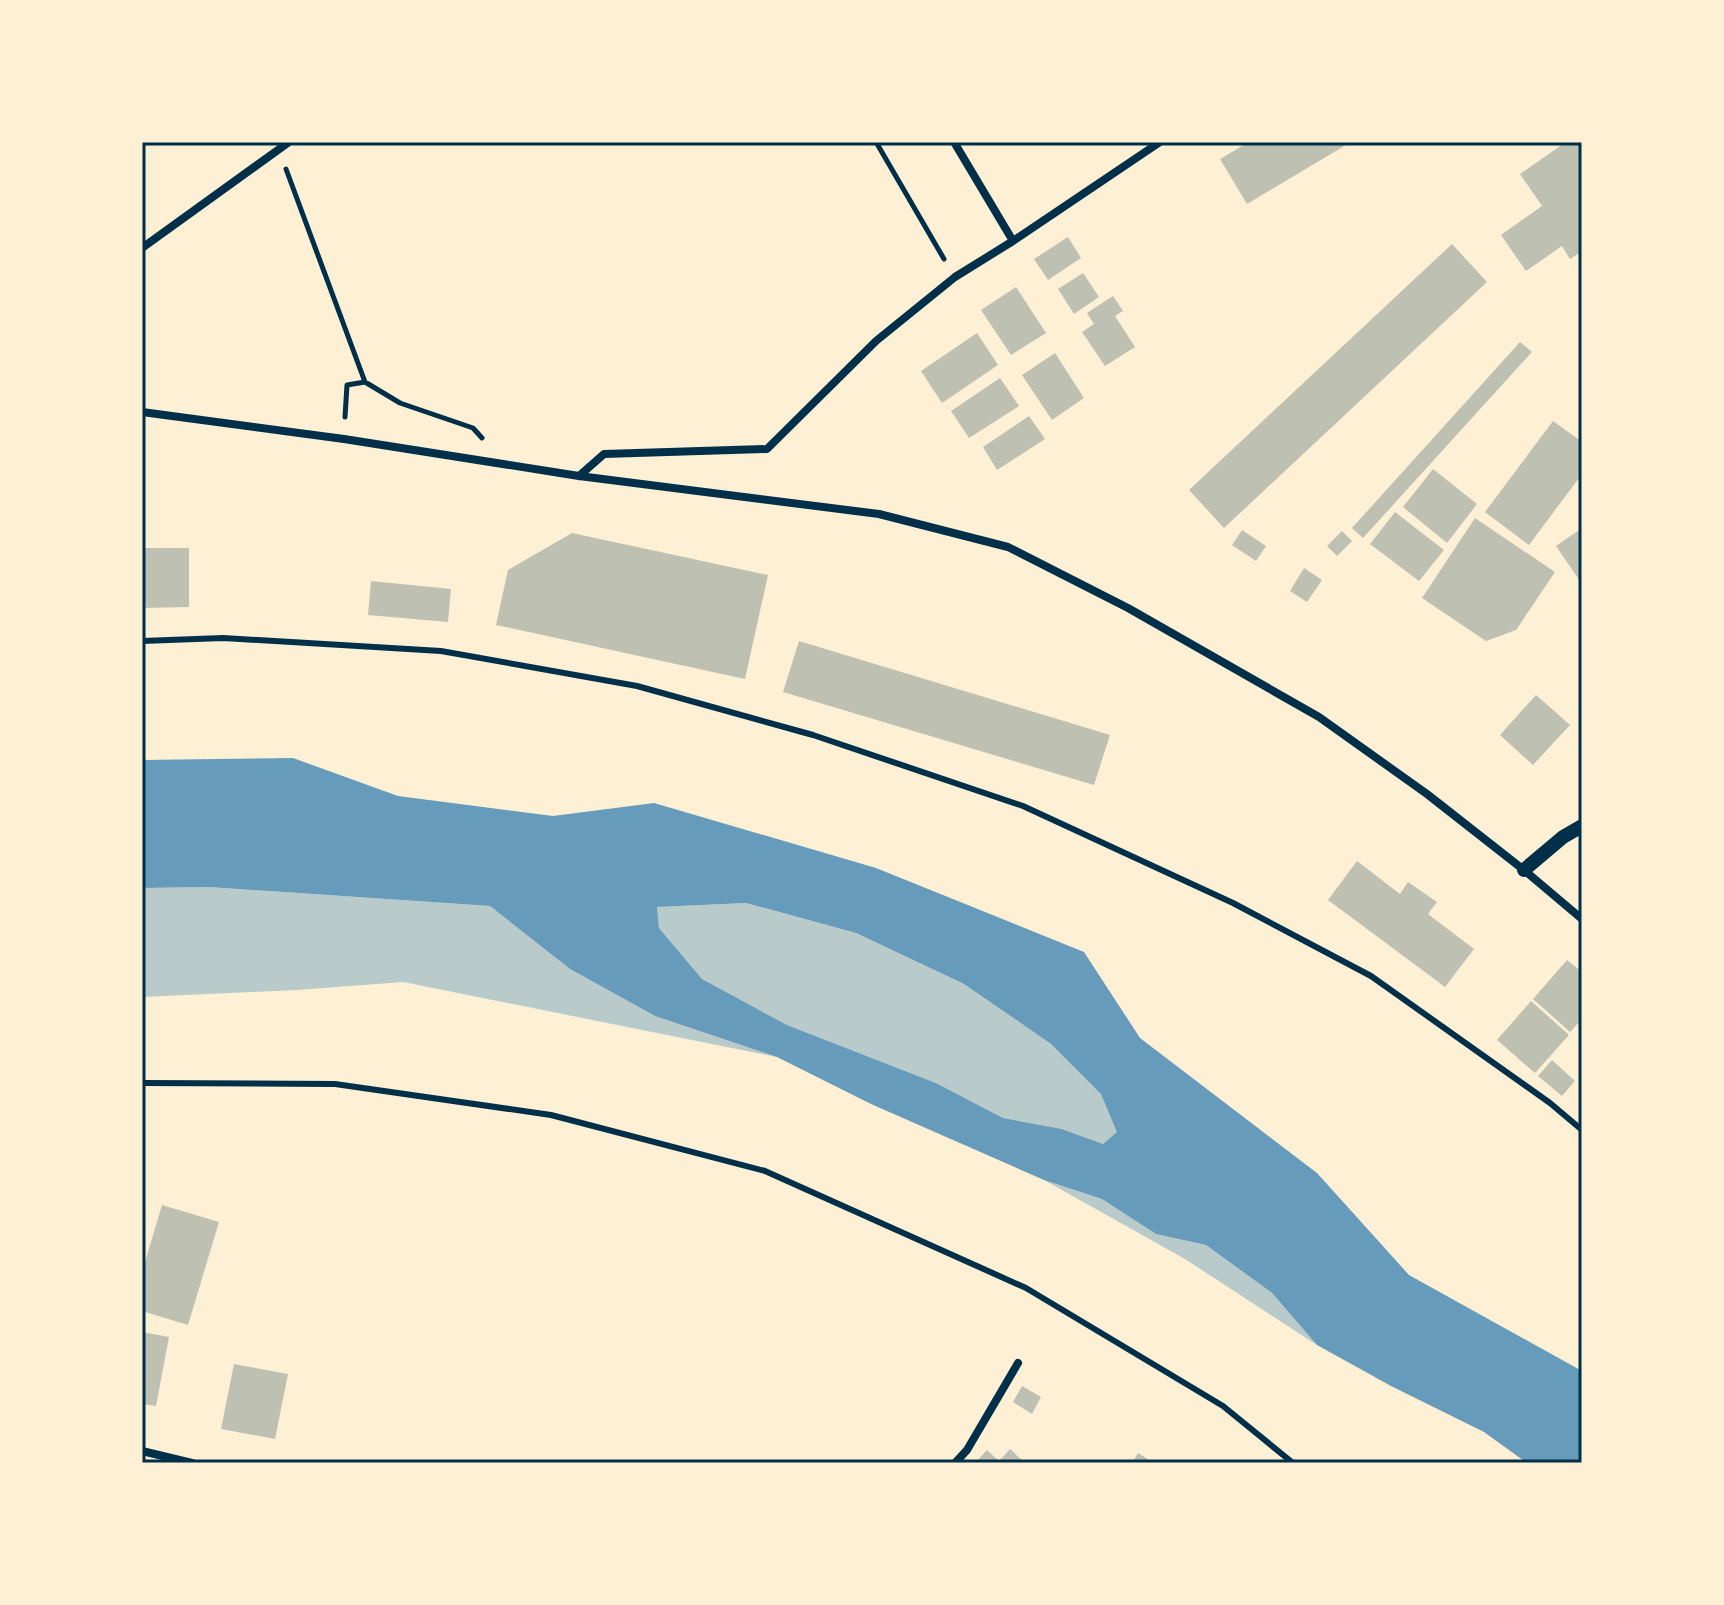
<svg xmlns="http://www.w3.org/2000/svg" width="1724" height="1605" font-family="Poppins,sans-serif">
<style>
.green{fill:#b9caca}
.water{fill:#669bbc;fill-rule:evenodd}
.building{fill:#bec0b2}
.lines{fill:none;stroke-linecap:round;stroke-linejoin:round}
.path{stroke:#003049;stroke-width:5}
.service{stroke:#003049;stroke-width:6}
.minor{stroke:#003049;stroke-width:8}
.tertiary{stroke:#003049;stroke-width:14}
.neatline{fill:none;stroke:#003049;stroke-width:3}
</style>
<rect width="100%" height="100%" fill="#fdf0d5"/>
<path class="green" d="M209 887 490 906 570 969 655 1016 777 1057 403 982 297 990 142 997V888Z
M746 903 856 933 964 984 1051 1044 1102 1094 1118 1132 1103 1144 1062 1129 1003 1118 936 1083 787 1025 702 979 659 928 657 907Z
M1044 1180 1102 1199 1156 1234 1206 1245 1272 1293 1317 1345 1185 1259Z"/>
<path class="water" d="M293 758 398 796 553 816 654 803 876 868 1084 952 1140 1038 1317 1173 1409 1275 1582 1371V1463H1527L1484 1432 1391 1386 1317 1345 1272 1293 1206 1245 1156 1234 1102 1199 1044 1180 871 1104 777 1057 655 1016 570 969 490 906 209 887 142 888V760ZM746 903 856 933 964 984 1051 1044 1101 1094 1117 1132 1103 1144 1062 1129 1003 1118 936 1083 787 1025 702 979 659 928 657 907Z"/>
<path class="building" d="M1249 142H1351L1247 204 1220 159Z
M1566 142H1582V169L1580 170 1582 174V251L1570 259 1562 246 1526 271 1501 235 1542 206 1520 174Z
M1068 237 1081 258 1048 280 1034 259Z
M1452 244 1487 282 1224 528 1189 490Z
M1083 273 1099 297 1074 314 1058 289Z
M1016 287 1046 333 1011 355 981 310Z
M1113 296 1123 311 1115 316 1135 347 1105 366 1082 332 1094 324 1087 313Z
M977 333 998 365 942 403 921 371Z
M1520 342 1532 352 1363 538 1352 528Z
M1055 353 1084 398 1052 420 1022 375Z
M1000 378 1019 406 969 438 951 411Z
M1029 416 1045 439 997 470 983 447Z
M1553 421 1582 442V474L1529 545 1485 512Z
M1433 469 1477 504 1447 543 1403 507Z
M1395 512 1444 550 1419 581 1370 544Z
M1475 518 1555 572 1516 630 1486 641 1422 598Z
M1582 528V584L1556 546Z
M1242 530 1266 546 1256 561 1232 545Z
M1342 531 1352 541 1337 556 1327 546Z
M572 533 768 575 745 679 496 625 508 570Z
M142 548H189V607L142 608Z
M1304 568 1322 580 1307 602 1290 591Z
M371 581 451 589 448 622 368 615Z
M799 641 1110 735 1094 785 783 692Z
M1536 695 1570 725 1533 765 1500 735Z
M1357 861 1400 894 1408 882 1437 902 1428 914 1474 949 1445 987 1328 900Z
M1567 960 1582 972V1019L1570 1032 1533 999Z
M1531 1001 1569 1035 1535 1073 1497 1040Z
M1552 1060 1575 1081 1562 1096 1538 1076Z
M162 1205 219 1222 188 1325 142 1311V1272Z
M142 1332 169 1337 156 1406 142 1404Z
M234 1364 288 1374 275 1439 221 1429Z
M1022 1386 1041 1397 1032 1414 1013 1402Z
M1010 1449 1025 1463H975L987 1450 999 1461Z
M1138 1453 1154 1463H1132Z"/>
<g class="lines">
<path class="path" d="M876 142 944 259
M286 169 365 382 400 403 473 428 482 438
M345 417 347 385 365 382"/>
<path class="service" d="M142 641 223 638 441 651 637 686 813 735 1023 806 1233 903 1371 976 1550 1103 1582 1130
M142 1083 335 1084 551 1115 765 1171 1026 1288 1223 1406 1293 1463"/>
<path class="minor" d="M954 142 1013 241
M142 248 289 142
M142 412 344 439 579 476 879 514 1008 547 1128 608 1319 717 1427 794 1524 870 1582 919
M579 476 604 454 767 449 876 341 955 277 1013 241 1160 142
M142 1451 192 1463
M955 1463 967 1450 1018 1363"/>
<path class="tertiary" d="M1524 870 1563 837 1582 826"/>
</g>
<rect width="1724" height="1605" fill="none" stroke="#fdf0d5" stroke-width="288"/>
<rect x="144" y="144" width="1436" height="1317" class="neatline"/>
</svg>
